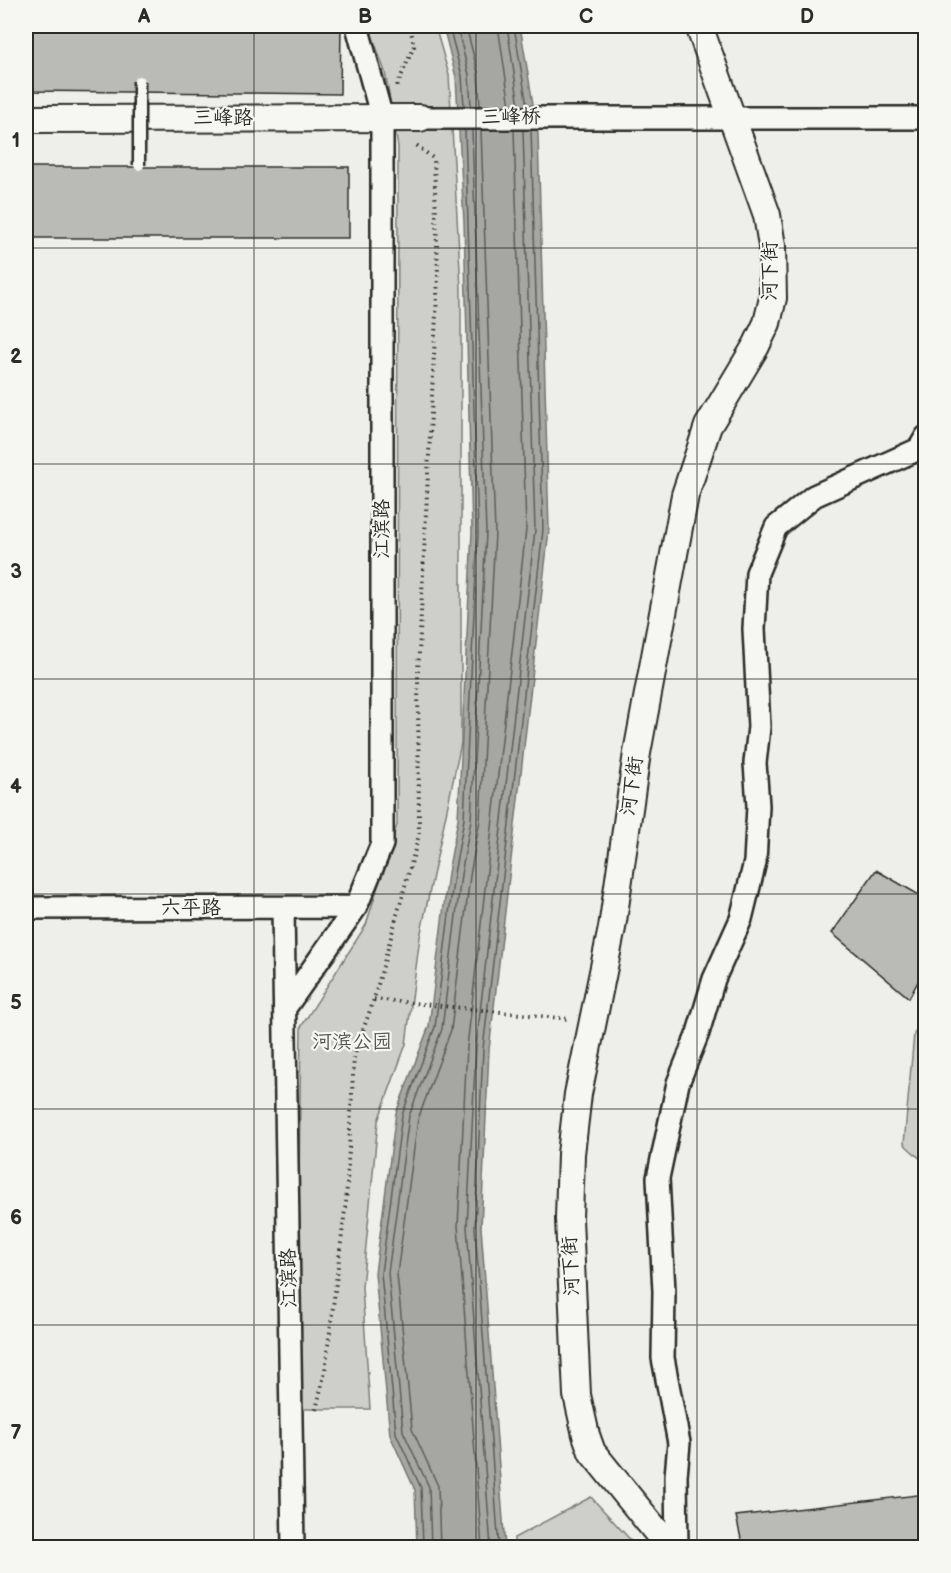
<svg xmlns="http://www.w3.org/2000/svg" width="951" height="1573" font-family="'Balsamiq Sans','LXGW WenKai TC',sans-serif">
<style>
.green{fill:#cececa;stroke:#7c7c7a;stroke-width:1.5}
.water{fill:#a6a6a3;stroke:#757573;stroke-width:1.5}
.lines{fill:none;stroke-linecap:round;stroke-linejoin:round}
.shore{stroke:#5c5c5b;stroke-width:1.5}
.building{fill:#babab7;stroke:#2b2b2b;stroke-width:1.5}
.minor-casing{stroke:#2b2b2b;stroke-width:26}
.tertiary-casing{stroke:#2b2b2b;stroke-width:30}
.path{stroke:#2b2b2b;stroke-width:4;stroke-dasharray:1.5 4.5;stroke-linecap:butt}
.minor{stroke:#f6f6f2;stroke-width:21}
.tertiary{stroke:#f6f6f2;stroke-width:26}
.service-bridge-casing{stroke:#2b2b2b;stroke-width:15;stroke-linecap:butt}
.service-bridge{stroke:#f6f6f2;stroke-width:10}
.grid{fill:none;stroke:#2b2b2b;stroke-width:1.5;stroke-opacity:0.55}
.labels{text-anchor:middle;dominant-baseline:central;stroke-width:4.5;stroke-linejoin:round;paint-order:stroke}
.street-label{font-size:20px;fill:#2b2b2b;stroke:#f6f6f2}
.park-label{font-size:20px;fill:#545453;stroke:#f6f6f2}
.neatline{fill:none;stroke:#2b2b2b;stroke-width:2}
.grid-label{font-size:20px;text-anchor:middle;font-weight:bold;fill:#2b2b2b}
</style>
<rect width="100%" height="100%" fill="#eeeeea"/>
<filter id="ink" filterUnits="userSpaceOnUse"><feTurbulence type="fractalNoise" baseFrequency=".0167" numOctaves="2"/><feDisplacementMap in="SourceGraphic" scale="12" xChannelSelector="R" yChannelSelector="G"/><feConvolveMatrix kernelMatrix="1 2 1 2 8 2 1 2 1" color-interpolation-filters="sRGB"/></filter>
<g filter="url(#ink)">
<path class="green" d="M369 26H435L449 75 461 288V743L420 937 406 1044 378 1121 362 1287 370 1409H296L301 1027 366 925 397 825 398 147 385 72Z
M925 1015V1163L904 1144 914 1034Z
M591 1497 637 1547H514V1538Z"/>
<path class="water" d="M443 26H520L538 134 549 530 489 1050 481 1227 505 1547H417L415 1490 390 1435 375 1273 396 1113 429 1026 448 873 458 819 472 532 464 222 456 77Z"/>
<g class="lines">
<path class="shore" d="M449 26 462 76 464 106
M457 26 469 75 471 106
M466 26 478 73 480 106
M498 26 510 106
M507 26 519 106
M514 26 527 106
M423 1548 421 1488 396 1433 381 1273 402 1115 435 1027 454 874 464 819 478 532 465 130
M431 1548 429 1487 403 1431 388 1273 409 1116 442 1029 461 875 471 820 486 533 472 130
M440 1548 438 1486 412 1429 397 1274 418 1119 451 1030 470 876 480 820 495 533 481 130
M482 1548 458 1226 467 1047 526 529 514 130
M491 1548 467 1227 476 1048 535 530 523 130
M499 1548 475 1227 483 1049 543 530 531 130"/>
</g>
<path class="building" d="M26 26H341L340 94 26 91Z
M26 167H349V238H26Z
M876 870 926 899V967L909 998 832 933Z
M926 1494V1548H743L736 1516Z"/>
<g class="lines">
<g class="minor-casing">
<path id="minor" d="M420 118H926
M26 908 356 907
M283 909 293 1548
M285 1008 356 907 382 844V118L357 26
M677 1548 676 1476 679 1443 663 1358 664 1291 658 1178 678 1083 698 1033 714 979 741 919 755 862 758 806 755 763 759 727 754 629 757 573 776 527 814 496 919 449 926 437"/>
</g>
<g class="tertiary-casing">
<path id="tertiary" d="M26 119 420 118
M670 1548 592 1452 586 1435 577 1395 569 1219 571 1154 578 1094 612 928 637 753 685 495 708 426 756 346 767 323 773 298 772 246 767 215 699 26"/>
</g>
<path class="path" d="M397 86 414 46 410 26
M374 999 569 1019
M316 1410 325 1371 346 1202 354 1056 374 999 419 835 418 673 438 275 434 159 415 144"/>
<use href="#minor" class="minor"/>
<use href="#tertiary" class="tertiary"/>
<g class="service-bridge-casing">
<path id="service-bridge" d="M139 81V165"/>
</g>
<use href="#service-bridge" class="service-bridge"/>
</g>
</g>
<path class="grid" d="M254 26V1548M476 26V1548M697 26V1548M26 248H926M26 464H926M26 679H926M26 894H926M26 1109H926M26 1325H926"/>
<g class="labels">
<g class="street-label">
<text transform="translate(511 117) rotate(-1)">三峰桥</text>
<text x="223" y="118">三峰路</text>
<text transform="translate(770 271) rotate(-90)">河下街</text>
<text transform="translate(382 529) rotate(-90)">江滨路</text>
<text transform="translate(632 786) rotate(-82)">河下街</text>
<text x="191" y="908">六平路</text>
<text transform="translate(571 1266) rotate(-93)">河下街</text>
<text transform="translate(289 1278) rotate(-91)">江滨路</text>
</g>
<g class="park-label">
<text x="352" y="1042">河滨公园</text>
</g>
</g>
<rect width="951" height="1573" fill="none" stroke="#f6f6f2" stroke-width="66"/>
<rect x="33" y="33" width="885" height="1507" class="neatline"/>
<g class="grid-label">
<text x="144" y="23">A</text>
<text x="365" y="23">B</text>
<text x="586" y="23">C</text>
<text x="807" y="23">D</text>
<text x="16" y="147">1</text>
<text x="16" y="363">2</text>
<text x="16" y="578">3</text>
<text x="16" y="793">4</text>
<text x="16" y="1009">5</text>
<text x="16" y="1224">6</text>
<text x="16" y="1439">7</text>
</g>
</svg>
